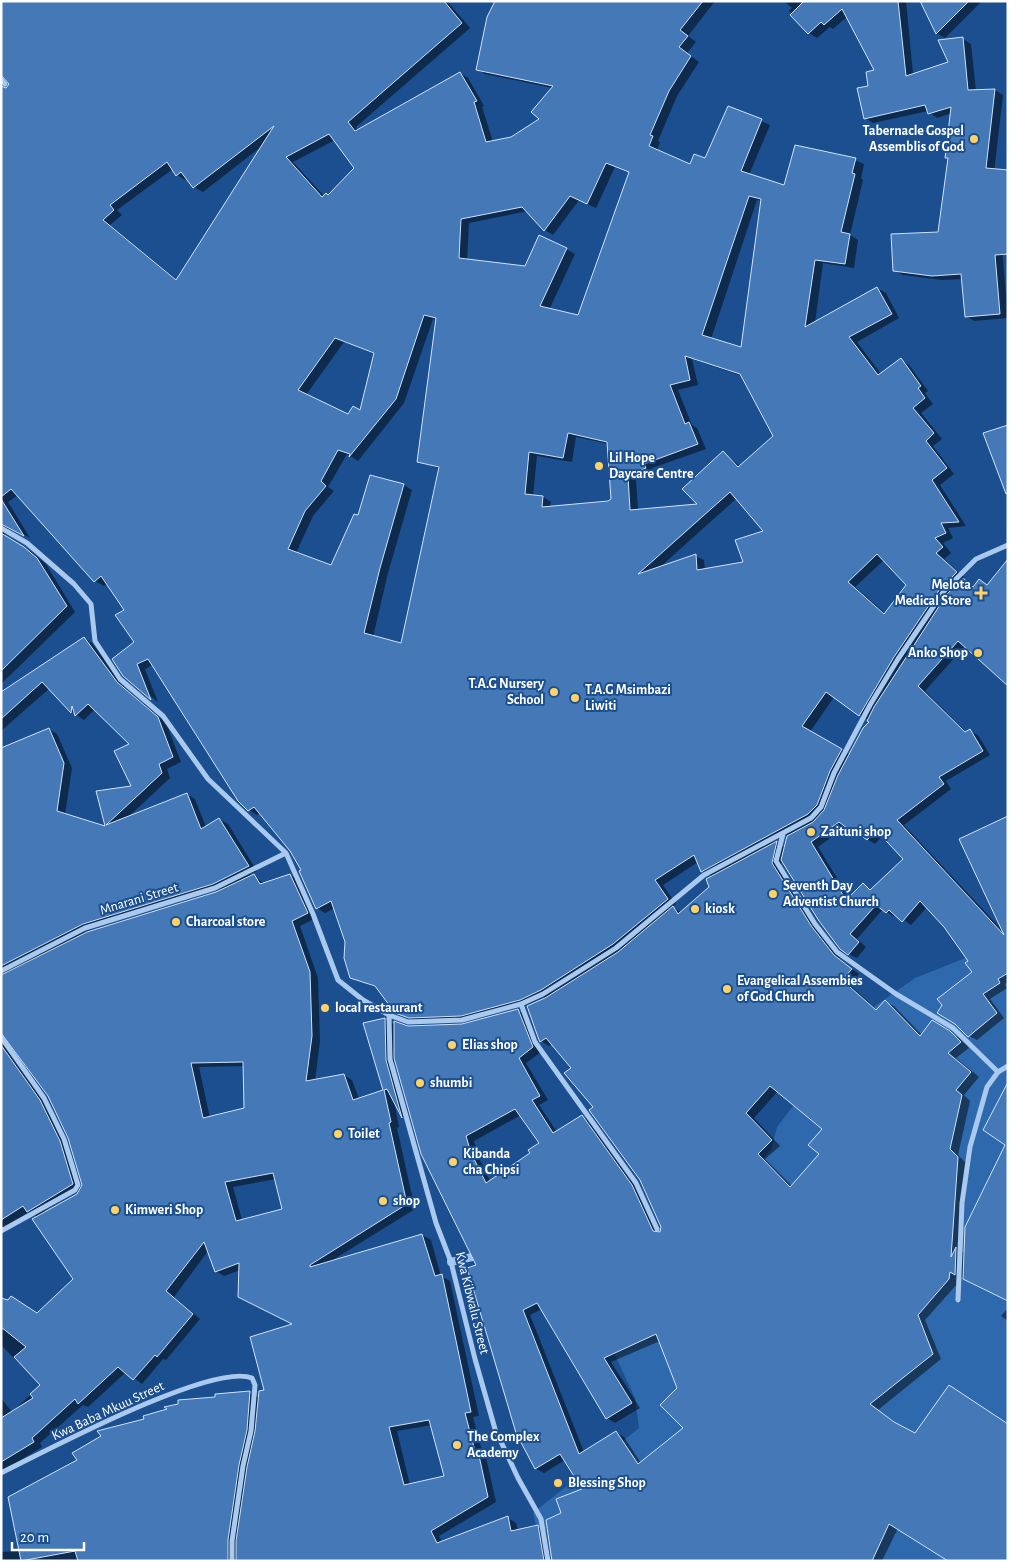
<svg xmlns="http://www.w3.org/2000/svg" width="1009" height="1562" font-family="'Alegreya Sans',sans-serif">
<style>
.green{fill:#2e69ad}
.shadow{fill:#0007;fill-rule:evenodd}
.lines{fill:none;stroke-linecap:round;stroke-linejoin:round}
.stream{stroke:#9cc4f0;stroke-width:8}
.building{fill:#4478b7;stroke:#cfe3fa;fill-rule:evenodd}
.street{stroke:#a9c9ee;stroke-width:5}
.poi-dot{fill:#ffd166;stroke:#1b4f8f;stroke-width:2}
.labels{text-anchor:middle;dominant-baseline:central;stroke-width:4;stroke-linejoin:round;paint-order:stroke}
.poi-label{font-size:14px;font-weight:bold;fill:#fff;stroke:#1b4f8f;text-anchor:start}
.street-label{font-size:14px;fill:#fff;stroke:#1b4f8f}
</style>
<rect width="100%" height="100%" fill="#1b4f8f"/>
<path class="green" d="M1008 928V1561H544L533 1513 639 1428 635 1398 598 1319 638 1238 670 1226 747 1175 771 1150 777 1127 836 1050 875 1006 915 978 963 959Z"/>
<path class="shadow" d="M1 1H447L470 28 356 127 358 131 460 73 468 78 484 106 482 107 493 142 511 139 541 119 553 88 485 74 477 69 488 17 494 1H715L688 36 696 42 687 53 699 62 677 96 658 141 660 142 657 151 691 165 706 160 729 107 770 125 749 175 785 186 855 160 864 164 861 178 863 180 850 235 858 240 854 268 823 263 815 323 877 288 886 293 899 318 857 342 881 374 901 360 909 365 928 391 925 393 933 404 921 413 942 439 933 446 954 474 940 485 966 526 948 528 953 538 943 543 951 553 944 559 964 577 963 579 975 587 979 581 988 585 965 646 925 691 967 733 970 731 978 735 990 755 946 781 951 789 904 825 1004 932 1008 817V982L1005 984 1007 988 990 999 1004 1018 977 1040 969 1036 973 972 969 961 945 927 927 907 911 925 896 914 894 917 883 909 857 939 866 947 857 958 849 954 782 860 780 869 820 933 842 961 859 974 850 985 877 1010 885 1002 894 1006 922 1035 932 1022 959 1038 969 1048 956 1058 979 1077 964 1095 970 1101 958 1155 966 1163 960 1250 966 1254 1007 1145 1008 1084V1301L958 1276 957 1284 925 1320 941 1359 878 1410 901 1427 898 1528 882 1561H553L563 1513 584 1490 565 1460 544 1473 535 1468 478 1266 394 1054V1066L409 1121 403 1117 394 1101 399 1127 397 1128 415 1209 331 1261 422 1235 431 1240 441 1276 450 1281 479 1416 473 1417 483 1455 486 1457 496 1502 439 1536 442 1542 508 1518 516 1523 518 1531 537 1526 546 1531 551 1561H1V1552L20 1551 78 1461 145 1420 216 1398 250 1393 260 1398 266 1391 294 1325 240 1270 224 1276 216 1271 208 1251 174 1297 200 1319 166 1360 163 1359 142 1384 126 1372 88 1407 83 1405 40 1443 42 1447 1 1472V1398L12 1412 41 1385 1 1345V1299L38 1314 75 1279 38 1217 29 1212 1 1230V749L49 729 57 734 72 768 65 815 107 828 97 792 133 787 132 744 95 709 84 720 72 712 50 688 1 731V690L3 692 84 638 92 643 125 688 166 723 181 762 167 769 170 778 127 818 187 794 195 799 206 827 219 819 228 824 257 871 251 874 265 884 290 875 299 880 316 918 300 926 318 978 320 1041 315 1081 344 1075 352 1080 359 1099 385 1091 365 1024 384 1019 395 1025 408 1028 462 1026 518 1011 527 1016 541 1052 526 1063 548 1100 539 1105 557 1132 582 1116 590 1121 640 1191 660 1234 662 1227 641 1180 573 1068 552 1044 549 1046 541 1041 544 997 528 1004 470 1020 418 1022 396 1012 378 988 351 977 346 942 335 908 325 913 317 908 303 871 291 850 261 813 257 815 249 810 153 665 145 669 158 702 124 675 135 642 126 610 107 583 104 586 95 581 18 495 8 502 30 538 11 528 6 530 5 536 33 553 46 564 75 612 1 684V378L19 89ZM335 140 356 168 329 196H324L293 162ZM262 146 177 280 110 225 122 215 117 210 173 169 177 175 185 180 187 178 194 187 203 192ZM615 167 630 173 579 317 549 310 575 254 566 249 526 267 467 261 469 223 528 211 545 230 553 235 579 200 596 208ZM757 200 762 201 742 348 711 339ZM433 319 437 320 418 461 440 469 402 645 373 637 388 573 412 490 404 485 371 476 359 517 331 566 296 553 313 516 334 491 328 487 347 454 358 461 404 403ZM344 342 375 354 361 412 348 416 306 395ZM692 359 742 376 774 436 741 467 724 453 699 505 638 510 636 480 654 473 652 468 706 449 697 428 692 425 678 390 698 385ZM576 437 609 444 612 500 550 507 551 502 543 497 533 496 537 456 572 462ZM737 498 765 531 744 563 705 570 704 560 695 556 658 569ZM884 560 908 585 886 614 855 587ZM834 697 871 722 850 755 810 732ZM847 826 875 844 883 835 905 859 872 890 863 884 850 899 818 847ZM789 834 785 848 774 841ZM698 862 702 871 713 877 710 888 681 912 672 907 676 904 663 885ZM227 887 217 893 82 933 92 928ZM8 1038 49 1095 69 1137 84 1184 81 1189 68 1146 48 1106 5 1039ZM244 1066 245 1109 210 1118 199 1067ZM778 1091 824 1129 821 1154 792 1186 765 1159 780 1146 754 1118ZM521 1115 540 1143 531 1153 490 1181 479 1158 474 1141ZM276 1179 284 1210 242 1220 233 1187ZM81 1189 78 1195 46 1212 45 1210ZM542 1309 607 1418 615 1423 640 1408 611 1362 660 1341 679 1388 685 1428 641 1463 624 1437 616 1432 584 1452 530 1315ZM432 1425 445 1477 410 1485 397 1431Z
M784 1H906L913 74 950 62 963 39 971 44 976 91 995 90 1003 95 994 173 996 175 1008 318 974 321 966 316 963 279 942 280 903 275 894 270 939 234 950 159 952 113 937 118 928 111 873 123 865 118 870 87 876 71 848 16 833 29 830 27 817 38 809 33 789 11 792 8Z
M922 1H982L945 38 936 33Z
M1008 1308V1321L1001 1316Z"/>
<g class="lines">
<path class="stream" d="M451 1262 480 1255"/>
</g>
<path class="building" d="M1 1H444L462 23 348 122 355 131 460 72 477 101 474 102 486 142 511 137 539 119 531 112 553 86 476 70 487 17 495 1H703L680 30 688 36 679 47 691 56 669 91 650 135 653 136 649 146 690 164 694 154 705 158 728 106 762 119 741 171 784 185 795 145 856 158 852 173 855 174 841 232 850 234 845 264 815 260 805 327 877 287 892 314 849 337 878 375 901 358 921 386 918 388 925 398 913 408 934 433 926 441 947 468 932 480 959 522 941 523 946 533 935 538 943 547 936 553 957 572 940 589 894 657 859 716 826 692 802 726 842 749 830 771 817 805 808 814 701 872 694 855 655 880 668 899 613 944 541 990 520 1000 461 1016 409 1018 395 1013 375 986 350 978 344 958 345 942 331 901 316 909 299 871 301 870 290 851 254 807 248 811 238 801 148 659 137 664 151 700 123 676 112 659 134 642 115 615 124 610 101 576 94 582 11 489 1 497V86L6 88 9 84 1 75ZM274 126 176 280 103 220 114 210 110 205 167 162 176 176 181 172 193 188ZM329 134 354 168 328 195 326 193 322 197 286 157ZM606 163 629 172 578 315 540 306 567 248 539 235 525 266 459 258 461 219 522 207 544 231 570 196 587 204ZM749 196 761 199 741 347 702 335ZM424 315 436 318 417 462 439 467 401 643 364 633 380 568 404 484 370 475 358 515 354 514 331 565 288 549 305 511 326 486 321 481 338 450 350 454 349 457 396 399ZM335 338 374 353 360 410 353 406 348 414 298 390ZM685 356 740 374 773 436 738 467 723 451 682 489 697 504 630 510 628 476 646 468 644 464 698 444 689 422 685 424 670 385 690 380ZM568 433 607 442 611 499 608 501 542 507 543 496 525 494 529 452 563 458ZM730 492 763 531 735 540 743 562 697 570 696 554 638 574ZM877 554 906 585 884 614 848 582Z
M804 1H898L906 76 948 62 938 40 963 37 968 90 995 89 986 168 1008 170V254L995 255 1000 314 965 317 961 274 932 276 893 271 891 234 938 232 948 158H945L951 107 928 114 925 105 864 119 857 88 868 86 866 72 874 70 842 9 824 25 821 22 808 34 790 15Z
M920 1H969L936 34Z
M1008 425V493L1006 494 983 433Z
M1 499 24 536 1 524Z
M1 533 24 547 37 558 67 606 1 671Z
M1008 559V686L958 641 918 686 965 732 970 729 983 751 939 777 944 784 897 820 1004 935 959 839 1008 816V973L998 979 1000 983 983 994 997 1013 968 1037 955 1024 937 1013 942 1005 937 999 972 972 965 963 968 961 944 927 920 901 902 922 889 910 886 913 876 905 850 934 859 942 848 955 840 949 819 921 781 860 787 836 813 822 824 810 838 775 863 728 869 722 867 721 874 707 947 594 963 578 973 587 979 579 987 585ZM839 822 856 835 858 833 867 840 876 830 903 859 870 890 863 883 846 900 811 842Z
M84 637 117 682 158 717 173 757 159 764 162 773 106 825 187 793 201 829 219 818 249 866 213 884 83 924 1 966V748L49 728 64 763 57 811 105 826 96 791 131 786 114 751 129 744 88 704 75 716 72 706 71 713 42 682 1 719V692Z
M777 841 772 863 812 927 834 955 852 969 842 980 876 1010 885 1000 920 1036 932 1020 950 1031 961 1042 948 1053 971 1072 956 1090 962 1095 950 1149 958 1157 951 1257 956 1247 955 1275 950 1272 949 1279 918 1315 933 1354 870 1404 894 1422 915 1433 949 1385 1008 1424V1561H948L889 1524 872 1561H552L546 1520 561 1513 556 1499 582 1489 560 1454 535 1469 516 1433 467 1268 476 1265 421 1154 394 1058V1021L408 1026 462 1024 518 1009 533 1047 519 1058 540 1096 532 1100 553 1133 582 1115 632 1185 653 1231 660 1232 661 1227 640 1180 589 1110 593 1107 564 1073 571 1068 546 1038 540 1042 539 1040 527 1006 545 998 618 952 673 906 678 914 709 887 706 879ZM770 1086 822 1129 808 1145 819 1154 790 1187 758 1154 772 1140 746 1113ZM515 1109 539 1143 528 1150 530 1153 486 1183 471 1153 466 1136ZM537 1303 606 1419 632 1403 604 1358 656 1334 677 1388 660 1405 683 1428 638 1464 616 1431 579 1454 523 1310Z
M254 874 260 884 290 874 308 913 292 921 310 972 312 1036 306 1081 344 1074 353 1100 383 1090 363 1023 385 1018 386 1060 402 1118 387 1089 384 1090 391 1122 389 1123 407 1204 310 1265V1267L422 1234 435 1276 442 1274 471 1412 465 1413 475 1451H478L488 1497 431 1531 437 1543 508 1516 511 1531 538 1525 544 1561H236V1541L247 1467 255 1431 259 1391 264 1390 250 1337 292 1324 238 1297 239 1263 215 1272 204 1242 166 1291 193 1314 157 1357 155 1355 133 1380 118 1367 78 1404 75 1399 32 1438 34 1442 1 1462V1418L33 1398 30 1394 40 1385 14 1357 26 1347 1 1327V1298L8 1300 11 1296 37 1313 73 1279 32 1219 77 1194 82 1185 68 1138 48 1096 1 1033V975L87 932 216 892ZM243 1062 244 1108 203 1118 191 1063ZM273 1173 282 1209 236 1221 225 1182ZM429 1420 444 1476 404 1485 389 1427Z
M1 1045 40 1100 60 1141 73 1184 27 1212 23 1206 1 1220Z
M1008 1082V1301L963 1279 965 1227 1005 1145 983 1130Z
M250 1391 247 1430 239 1465 228 1540V1561H78L75 1551 21 1561 8 1497 77 1460 72 1453 101 1436 97 1431 144 1419 143 1416 167 1409 164 1407 178 1404V1400L215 1397V1394Z"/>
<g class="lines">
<path class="street" d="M1 79 5 84
M1 528 27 543 74 584 91 604 95 641 120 679 163 716 208 779 286 853 313 914 338 980 363 1000 389 1015 408 1022 462 1020 521 1004 543 994 616 948 704 875 811 818 821 807 834 773 870 705 898 659 944 591 976 559 1008 545
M783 834 776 861 815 924 837 952 896 994 953 1028 998 1072
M1 971 85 928 215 888 286 853
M521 1004 535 1042 636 1183 657 1229
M389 1015 390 1059 436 1223 451 1262 475 1359 495 1429 518 1478 541 1519 548 1561
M1 1037 44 1098 64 1139 78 1185 75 1190 1 1231
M958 1300 962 1203 970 1147 987 1087 998 1072 1008 1066
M1 1473C44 1452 212 1362 252 1378L255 1385 251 1431 243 1466 232 1541V1561"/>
</g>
<g class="poi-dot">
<circle cx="974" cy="139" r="5"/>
<circle cx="599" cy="466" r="5"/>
<path d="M978.5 585.5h5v5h5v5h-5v5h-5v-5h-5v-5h5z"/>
<circle cx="978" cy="653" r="5"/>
<circle cx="554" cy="692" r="5"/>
<circle cx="575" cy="698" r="5"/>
<circle cx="811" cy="832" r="5"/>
<circle cx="773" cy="894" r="5"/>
<circle cx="695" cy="909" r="5"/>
<circle cx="176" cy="922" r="5"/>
<circle cx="727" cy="989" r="5"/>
<circle cx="325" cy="1008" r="5"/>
<circle cx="452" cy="1045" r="5"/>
<circle cx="420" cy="1083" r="5"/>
<circle cx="338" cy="1134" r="5"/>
<circle cx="453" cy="1162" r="5"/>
<circle cx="383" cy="1201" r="5"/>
<circle cx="115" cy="1210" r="5"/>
<circle cx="457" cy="1445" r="5"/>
<circle cx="558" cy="1483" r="5"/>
</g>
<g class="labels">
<g class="poi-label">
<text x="964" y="131" text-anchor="end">Tabernacle Gospel<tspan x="964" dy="16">Assemblis of God</tspan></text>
<text x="609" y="458">Lil Hope<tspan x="609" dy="16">Daycare Centre</tspan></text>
<text x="971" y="585" text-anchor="end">Melota<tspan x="971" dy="16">Medical Store</tspan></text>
<text x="968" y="653" text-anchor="end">Anko Shop</text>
<text x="544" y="684" text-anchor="end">T.A.G Nursery<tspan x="544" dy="16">School</tspan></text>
<text x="585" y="690">T.A.G Msimbazi<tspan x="585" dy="16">Liwiti</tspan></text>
<text x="821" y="832">Zaituni shop</text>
<text x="783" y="886">Seventh Day<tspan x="783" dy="16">Adventist Church</tspan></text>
<text x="705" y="909">kiosk</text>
<text x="186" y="922">Charcoal store</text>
<text x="737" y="981">Evangelical Assembies<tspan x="737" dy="16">of God Church</tspan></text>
<text x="335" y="1008">local restaurant</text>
<text x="462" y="1045">Elias shop</text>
<text x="430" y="1083">shumbi</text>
<text x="348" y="1134">Toilet</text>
<text x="463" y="1154">Kibanda<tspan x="463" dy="16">cha Chipsi</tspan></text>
<text x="393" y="1201">shop</text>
<text x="125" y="1210">Kimweri Shop</text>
<text x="467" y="1437">The Complex<tspan x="467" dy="16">Academy</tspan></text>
<text x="568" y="1483">Blessing Shop</text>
</g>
<g class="street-label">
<text transform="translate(139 899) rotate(-17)">Mnarani Street</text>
<text transform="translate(472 1303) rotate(76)">Kwa Kibwalu Street</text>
<text transform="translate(108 1411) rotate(-25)">Kwa Baba Mkuu Street</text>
</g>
</g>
<rect width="1009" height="1562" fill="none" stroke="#ffffff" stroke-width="5"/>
<path d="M12 1542v8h72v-8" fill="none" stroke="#ffffff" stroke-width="2.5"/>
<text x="20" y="1542" font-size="15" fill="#ffffff" stroke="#1b4f8f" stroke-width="4" paint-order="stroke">20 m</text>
</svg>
